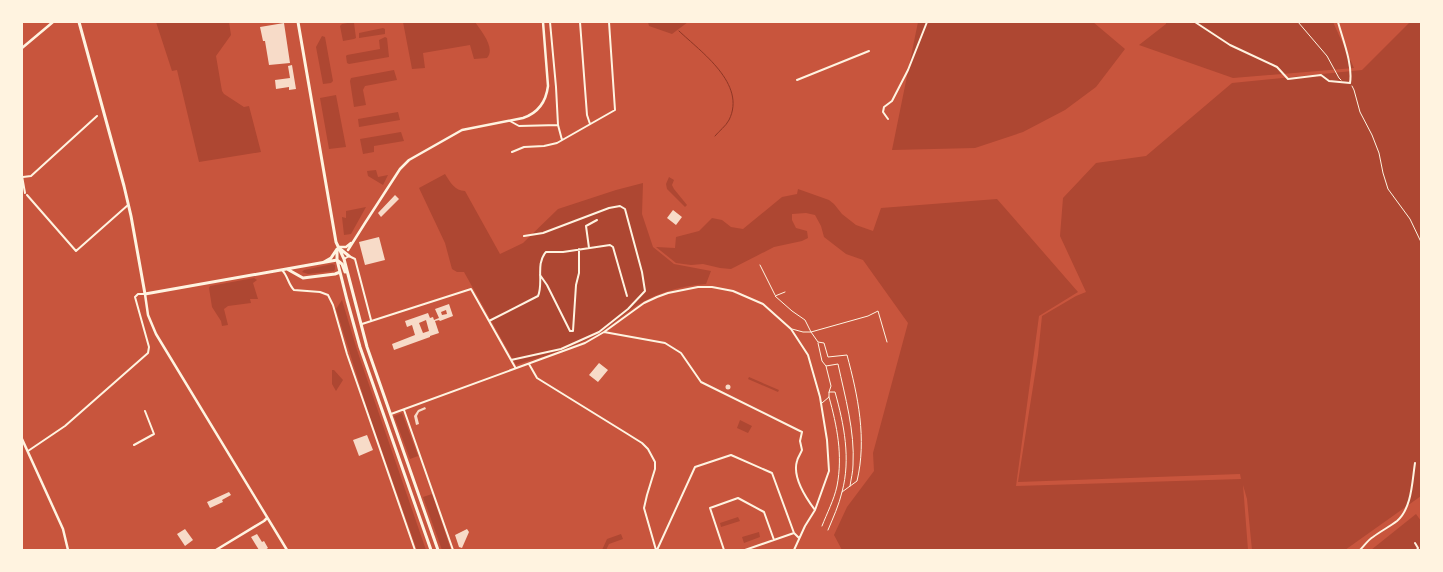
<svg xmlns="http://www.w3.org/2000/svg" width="1443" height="572" font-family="Merriweather,serif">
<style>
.green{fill:#ae4732}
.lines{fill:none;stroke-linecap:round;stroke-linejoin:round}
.stream{stroke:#8f3625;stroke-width:1}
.building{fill:#f7dbc8;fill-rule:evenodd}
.path{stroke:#fff3e0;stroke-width:1}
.service{stroke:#fff3e0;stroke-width:1}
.minor{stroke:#fff3e0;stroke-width:2}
.secondary{stroke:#fff3e0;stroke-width:2.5}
.primary{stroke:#fff3e0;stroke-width:3}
</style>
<rect width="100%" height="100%" fill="#c8553d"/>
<path class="green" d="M156 22H229L231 35 216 56 222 91 224 94 244 107 249 106 261 152 199 162 177 70 172 71Z
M353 22 354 23 356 38 354 39 343 41 340 26 342 24Z
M403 22H475C481 31 496 48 487 58L474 59 470 45 423 53 425 68 412 69Z
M648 22H688L672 34 649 26Z
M918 22H1093L1125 49 1096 87 1065 110 1023 132 975 148 892 150Z
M1166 22H1333L1354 68 1233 78 1139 45 1166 24Z
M1410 22H1421V496L1345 550H1252L1247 499 1243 485 1248 550H842L834 535 847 507 874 471 873 453 908 323 863 260 846 254 824 237 821 226 815 215 806 213 792 214V220L796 228 807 231 808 238 802 241 774 247 731 269 720 268 703 264 691 265 676 263 656 247 675 248 676 237 699 231 712 218 722 220 731 227 743 229 782 197 797 194 798 189 829 200 834 204 842 214 856 225 873 231 881 208 997 199 1078 292 1039 316 1016 486 1241 479 1240 474 1018 482 1038 355 1042 316 1076 296 1086 292 1060 236 1063 198 1096 163 1146 156 1232 83 1362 70Z
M383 28 385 29V34L359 38V33Z
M322 36 325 37 333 81 331 83 323 84 316 47Z
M385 37 387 38 389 57 349 64 347 63 346 56 347 55 380 49 379 40Z
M394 70 397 80 365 86 363 90 366 105 354 107 350 81 351 78Z
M336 95 346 147 329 149 320 98Z
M398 112 400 120 359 127 358 119Z
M401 132 404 141 374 146V152L363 154 360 139Z
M376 170 378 177 388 175 383 185 368 176 367 171Z
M445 174C450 182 455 191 465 191L500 254 523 243 558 209 616 190 643 183 642 214 653 247 674 264 711 271 706 284C678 286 651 294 629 311 615 321 603 332 588 339 566 350 540 357 516 365L464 272H457L452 269 445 243 419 188Z
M669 177 674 180 672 185 674 189 687 205 685 207 667 189 666 184Z
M366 207 351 234 344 235 342 217 346 218V211Z
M332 264 335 265V269L334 271 308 274 302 272 304 270Z
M254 278 257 280 253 283 258 299H250L251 303 228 306 224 309 228 325 222 326 221 321 212 307 209 288 210 286Z
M342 300 357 350 426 550H417L368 411 336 309Z
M332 370H334L343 380 336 391 332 384Z
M749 377 779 390 778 392 748 379Z
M402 413 418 456 410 459 394 416Z
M740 420 752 426 748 433 737 428Z
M432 494 451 550H442L423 497Z
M1416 514 1421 521V550H1371Z
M738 517 740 521 721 527 720 523Z
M759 532 760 537 744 543 742 537Z
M621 534 623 539 609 544 606 550H602L607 539Z"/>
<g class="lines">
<path class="stream" d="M679 31C701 52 747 84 729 120 726 126 719 131 715 136"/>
</g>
<path class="building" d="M284 23 290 63 269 65 265 41H263L260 27Z
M292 65 296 89 289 90V87L276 89 275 80 290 78 288 66Z
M395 195 399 199 381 217 378 213Z
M673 210 682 217 676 225 667 218Z
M379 237 385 260 365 265 359 242Z
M449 304 453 316 440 321 439 320 435 321 439 333 430 336V337L394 350 392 344 415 335 412 325 407 327 405 321 428 313 430 318 433 317 434 320 439 318 435 309ZM446 310 447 314 442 315 441 312ZM426 320 429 331 423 333 419 323Z
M599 363 608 370 598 382 589 375Z
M725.5 387a2.5 2.5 0 1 1 5 0a2.5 2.5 0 1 1-5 0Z
M425 407 426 409 419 412 417 416 419 424 416 425 414 416 418 410Z
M367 435 373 450 359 456 353 440Z
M229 492 231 495 222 500 223 502 210 508 207 502Z
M185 529 193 540 185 546 177 534Z
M467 529 469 532 462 548 459 547 455 535Z
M257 534 262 542 264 541 268 548 265 550H259L251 537Z"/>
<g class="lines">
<path class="path" d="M1298 22 1327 56 1339 78 1341 80
M1352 86 1354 90 1360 112 1372 135 1379 153 1383 173 1388 189 1410 219 1421 242"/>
<path class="service" d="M760 265 775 295
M785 292 775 296 792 311 805 320 811 332 868 316 878 311 887 342
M792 329 803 332H811L818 342 824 343 828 357 847 355C858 396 867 439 857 481L842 492
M818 343 822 361 826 366 838 364C845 397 855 431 853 465 853 472 851 479 850 486
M826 366 831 386 829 392
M822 403 829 397V392H835C844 424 851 459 842 492 839 505 833 518 828 530
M822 526C827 513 834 500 837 486 843 455 837 426 829 397"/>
<path class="minor" d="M550 22 556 87 558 125 562 140
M580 22 587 115 590 124
M1195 22 1230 45 1277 67 1288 79 1321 75 1329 81 1350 83C1353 65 1343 40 1338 22
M797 80 869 51
M888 119 883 112 884 107 892 101 908 70 927 22
M510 121 519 126 558 125
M512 152 524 147 544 146 557 143 615 110 609 22
M22 176 25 193
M23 177 31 176 97 116
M27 195 76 251 128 205
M589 248 586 226 597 220
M344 259 349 256 355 259 371 320
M282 270C288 276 288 284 294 290L320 292 328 295 333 305 347 354 415 550
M540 275 547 285 570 331H573L576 285 579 273V249
M489 321 538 296C544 283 535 264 546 252H563L610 245 613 247 627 296
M362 324 471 289 515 367
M604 332 665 343 681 353 701 382 802 432 800 441 802 450C801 453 798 457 797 461 792 477 806 498 815 510
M511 360 561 349 599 332 628 309 645 291 642 272 625 209 620 206 609 208 543 233 524 236
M529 364 537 378 626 433 642 443 648 449 655 462V469L647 495 644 508 656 550
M404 410 453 550
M391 414 585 343 604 332 644 303 657 297 668 293 698 287H712L733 291 763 304 791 329 808 355 820 397 827 440 829 471 815 510 805 526 794 550
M134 445 154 434 145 411
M28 451 65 426 148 353 149 347 135 297 138 294H145
M1415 543 1418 548 1417 550
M657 550 695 467 731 455 772 473 794 533
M724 550 710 508 738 498 764 512 774 540
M745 550 794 533 799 538
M1360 550C1364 546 1368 540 1373 537 1381 531 1389 527 1397 521 1412 508 1412 482 1415 463"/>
<path class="secondary" d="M22 48 53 22
M338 247H346L351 243
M348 250 365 223 400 169 409 160 462 130 523 118C538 113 546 102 548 86L543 22
M145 294 148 315 156 334 287 550
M22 439 63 529 68 550
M216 550 264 521 267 518"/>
<path class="primary" d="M79 22 124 186 131 216 145 294 337 260
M298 22 336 242 344 259 367 347 438 550
M339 248 349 256
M337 249V260L347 300 360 347 431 550
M337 260 342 264 345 272
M324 262 331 258 337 249
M287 269 303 278 335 274 340 272"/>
</g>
<rect width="1443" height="572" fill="none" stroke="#fff3e0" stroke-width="46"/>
</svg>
